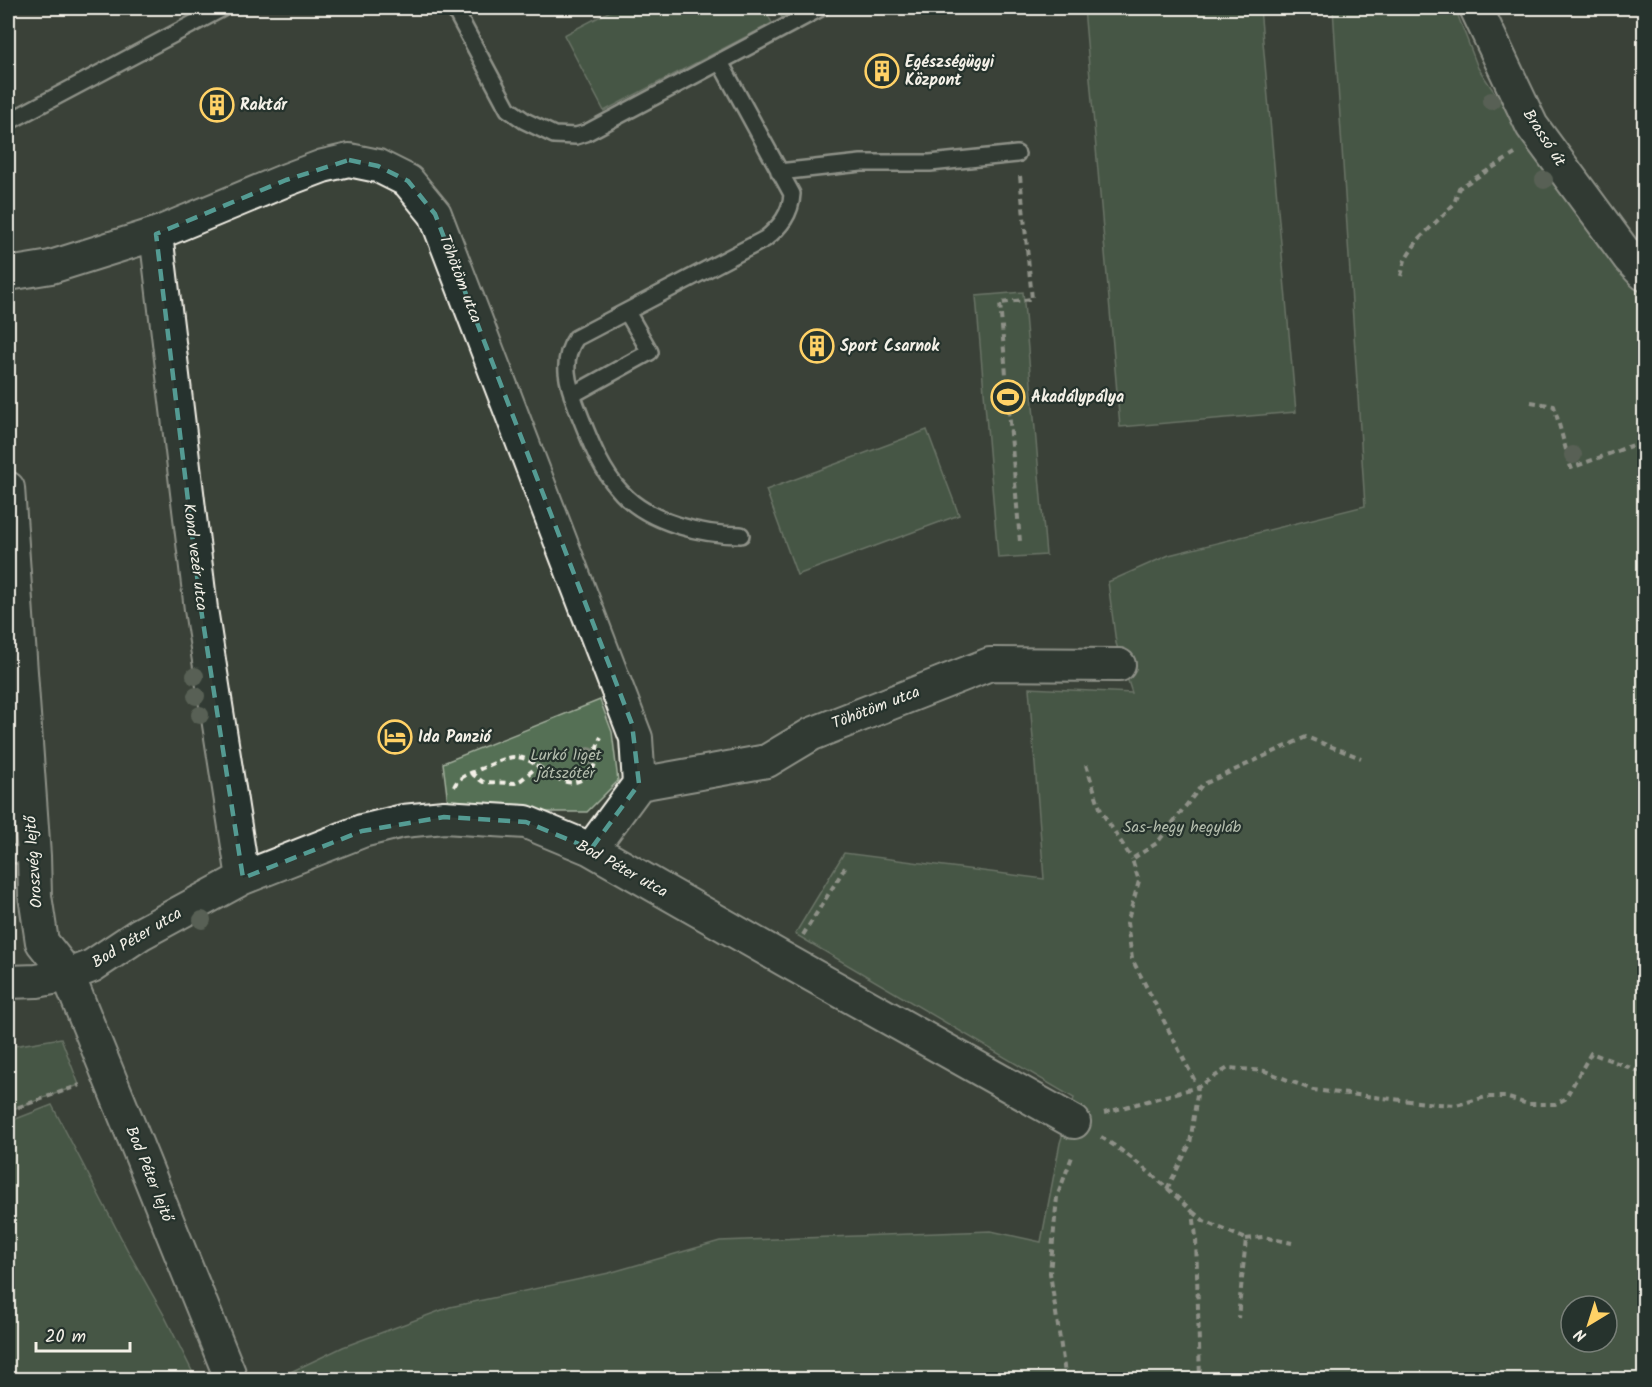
<svg xmlns="http://www.w3.org/2000/svg" width="1652" height="1387" font-family="Kalam,sans-serif">
<style>
.green{fill:#556f55;stroke:#a4b09e;stroke-width:1.5;fill-rule:evenodd}
.lines{fill:none;stroke-linecap:round;stroke-linejoin:round}
.lane-casing{stroke:#f4f1e8;stroke-width:20}
.street-casing{stroke:#f4f1e8;stroke-width:36}
.path{stroke:#f4f1e8;stroke-width:4;stroke-dasharray:6 4.5;stroke-linecap:butt}
.lane{stroke:#26332d;stroke-width:15}
.street{stroke:#26332d;stroke-width:32}
.tree{fill:#7d8678}
.marked{fill:none;stroke:#549b93;stroke-width:4.5;stroke-dasharray:12 8;stroke-linejoin:round}
.labels{text-anchor:middle;dominant-baseline:central;stroke-width:4.5;stroke-linejoin:round;paint-order:stroke}
.poi-label{font-size:16px;font-weight:bold;fill:#f4f1e8;stroke:#26332d;text-anchor:start}
.street-label{font-size:16px;fill:#f4f1e8;stroke:#26332d}
.park-label{font-size:16px;fill:#b4bdad;stroke:#26332d}
</style>
<rect width="100%" height="100%" fill="#3a4238"/>
<filter id="ink" filterUnits="userSpaceOnUse"><feTurbulence type="fractalNoise" baseFrequency=".0167" numOctaves="2"/><feDisplacementMap in="SourceGraphic" scale="12" xChannelSelector="R" yChannelSelector="G"/><feConvolveMatrix kernelMatrix="1 2 1 2 8 2 1 2 1" color-interpolation-filters="sRGB"/></filter>
<g filter="url(#ink)">
<path class="green" d="M616 8H764L772 23 604 111 564 35Z
M776 8H805L783 19Z
M1084 8H1260L1296 412 1120 427Z
M1333 8H1455L1478 68 1600 248 1644 297V1379L274 1380 343 1347 450 1307 609 1273 720 1241 991 1231 1041 1242 1060 1143 1074 1098 795 934 844 853 1044 879 1029 688 1132 693 1116 643 1108 582 1169 555 1365 506ZM1571 1306H1607V1342H1571Z
M1023 292 1046 555 998 558 976 296Z
M927 430 959 515 797 575 766 490Z
M600 700 612 732 618 781 587 812H547L448 803 443 763Z
M61 1038 79 1085 8 1111V1047Z
M52 1105 129 1253 164 1315 196 1379H8V1122Z"/>
<g class="lines">
<g class="lane-casing">
<path id="lane" d="M454 8 508 109 525 121 554 135 576 136 586 133 821 8
M720 62 792 194C791 214 780 227 765 239L576 338C560 361 568 385 577 408 589 438 600 470 622 493 650 523 703 535 741 535
M8 122 223 8
M779 172 861 163H930L1017 154
M572 395 650 352 627 312
M8 854 34 856"/>
</g>
<g class="street-casing">
<path id="street" d="M1476 8 1532 126 1629 258 1644 274
M156 234 201 609 243 878
M8 274 51 267 156 234 286 180 323 166 349 160 378 166 408 181 435 214 636 738 639 784 591 849
M8 488 34 856 35 896 42 942 68 975 229 1373
M639 784 767 761 812 734 990 664 1119 665
M8 982 37 981 68 975 92 966 140 934 243 878 362 831 403 821 444 817 526 822 591 849 787 961 1074 1122"/>
</g>
<path class="path" d="M1020 176 1032 299 1000 303 1020 542
M1401 276 1405 260 1418 240 1454 204 1459 188 1515 154
M1531 402 1554 406 1571 468 1644 441
M1086 765 1101 811 1132 859
M471 773 483 782 515 783 521 780 538 766
M454 787C458 776 470 774 480 769 491 765 504 757 516 757 538 757 560 795 584 778 602 765 592 752 601 737
M803 935 846 866
M8 1111 80 1085
M1104 1113 1198 1087 1132 959 1127 923 1139 881 1132 859 1157 843 1202 785 1306 737 1361 758
M1101 1137C1134 1157 1164 1185 1193 1212L1196 1237 1200 1380
M1167 1189 1190 1144 1198 1087 1228 1068 1265 1071 1313 1090 1436 1104 1456 1105 1486 1097H1505L1528 1104H1555L1565 1099 1591 1053 1644 1073
M1193 1212 1204 1221 1246 1239 1238 1318
M1246 1239 1263 1237 1292 1243
M1066 1380 1050 1273 1057 1197 1073 1154"/>
<use href="#lane" class="lane"/>
<use href="#street" class="street"/>
</g>
<g class="tree">
<circle cx="1491" cy="101" r="9"/>
<circle cx="1544" cy="180" r="9"/>
<circle cx="1573" cy="455" r="9"/>
<circle cx="195" cy="676" r="9"/>
<circle cx="196" cy="696" r="9"/>
<circle cx="200" cy="715" r="9"/>
<circle cx="589" cy="756" r="9"/>
<circle cx="202" cy="920" r="9"/>
</g>
</g>
<path d="M0 0H1652V1387H0ZM349 160 378 166 408 181 435 214 632 724 639 784 591 849 526 822 444 817 362 831 243 878 201 609 156 234 286 180Z" fill="#3a4238" fill-opacity=".55" fill-rule="evenodd"/>
<path class="marked" d="M349 160 378 166 408 181 435 214 632 724 639 784 591 849 526 822 444 817 362 831 243 878 201 609 156 234 286 180Z"/>
<defs>
<g id="building-ring" transform="scale(1.725)"><circle r="9.5" fill="#26332d" stroke="#ffd166" stroke-width="1.5"/><path d="M-4-6H4V6H1V3H-1V6H-4ZM-2.5-4.3h1.7v1.8h-1.7ZM.8-4.3h1.7v1.8H.8ZM-2.5-1h1.7V.8h-1.7ZM.8-1h1.7V.8H.8Z" fill="#ffd166"/></g>
<g id="stadium-ring" transform="scale(1.725)"><circle r="9.5" fill="#26332d" stroke="#ffd166" stroke-width="1.5"/><path d="M0-5a6.5 5 0 1 0 0 10a6.5 5 0 1 0 0-10ZM-3.5-1.8h7v3.6h-7Z" fill="#ffd166"/></g>
<g id="hotel-ring" transform="scale(1.725)"><circle r="9.5" fill="#26332d" stroke="#ffd166" stroke-width="1.5"/><path d="M-6-4.5h1.5V1H6V5H4.5V3h-9V5H-6ZM-4 0a1.8 1.8 0 1 1 3.6 0ZM.5 0V-2.5h3Q6-2.5 6 0Z" fill="#ffd166"/></g>
</defs>
<g fill-rule="evenodd">
<use href="#building-ring" x="882" y="71"/>
<use href="#building-ring" x="217" y="105"/>
<use href="#building-ring" x="817" y="346"/>
<use href="#stadium-ring" x="1008" y="397"/>
<use href="#hotel-ring" x="395" y="737"/>
</g>
<g class="labels">
<g class="poi-label">
<text x="905" y="62">Egészségügyi<tspan x="905" dy="18">Központ</tspan></text>
<text x="240" y="105">Raktár</text>
<text x="840" y="346">Sport Csarnok</text>
<text x="1031" y="397">Akadálypálya</text>
<text x="418" y="737">Ida Panzió</text>
</g>
<g class="street-label">
<text transform="translate(1544 138) rotate(57)">Brassó út</text>
<text transform="translate(460 279) rotate(69)">Töhötöm utca</text>
<text transform="translate(195 557) rotate(83)">Kond vezér utca</text>
<text transform="translate(876 708) rotate(-21)">Töhötöm utca</text>
<text transform="translate(34 862) rotate(-94)">Oroszvég lejtő</text>
<text transform="translate(622 869) rotate(29)">Bod Péter utca</text>
<text transform="translate(137 938) rotate(-31)">Bod Péter utca</text>
<text transform="translate(149 1174) rotate(68)">Bod Péter lejtő</text>
</g>
<g class="park-label">
<text x="566" y="755">Lurkó liget<tspan x="566" dy="18">játszótér</tspan></text>
<text x="1182" y="827">Sas-hegy hegyláb</text>
</g>
</g>
<rect width="1652" height="1387" fill="none" stroke="#26332d" stroke-width="30"/>
<rect x="15" y="15" width="1622" height="1357" fill="none" stroke="#f4f1e8" stroke-width="2" filter="url(#ink)"/>
<g transform="translate(1589 1324) rotate(218)"><circle r="28" fill="#26332d" stroke="#787f78" stroke-width="1.5"/>
<path d="M0-4.5L10 22L0 15L-10 22Z" fill="#ffd166"/>
<text y="-9" font-size="16" font-weight="bold" text-anchor="middle" fill="#f4f1e8">N</text>
</g>
<path d="M36 1342v9h94v-9" fill="none" stroke="#f4f1e8" stroke-width="3"/>
<text x="45" y="1342" font-size="18" fill="#f4f1e8" stroke="#26332d" stroke-width="4.5" paint-order="stroke">20 m</text>
</svg>
